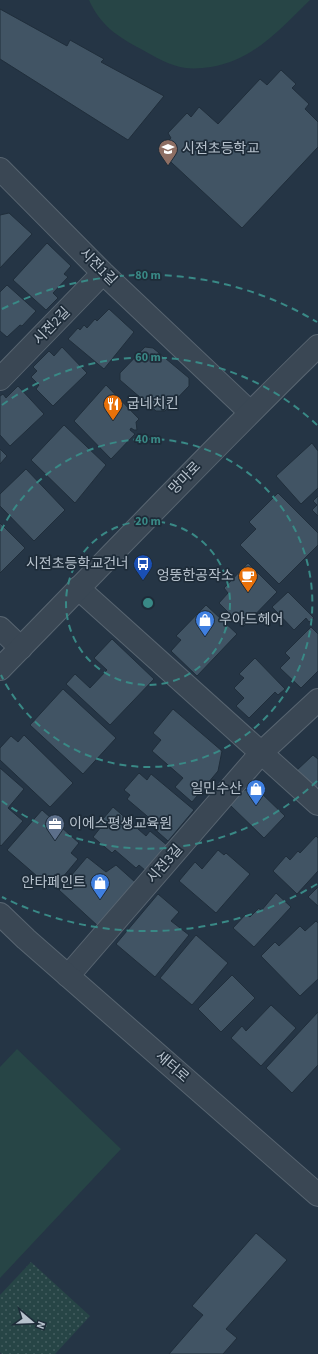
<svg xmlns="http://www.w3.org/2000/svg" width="318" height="1354" font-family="'Source Sans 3','Noto Sans KR',sans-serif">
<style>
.green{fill:url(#green-dots)}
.pitch{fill:#274546}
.building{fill:#415464;stroke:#202e3b}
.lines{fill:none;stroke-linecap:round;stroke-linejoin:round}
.minor-casing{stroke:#586571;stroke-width:24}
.tertiary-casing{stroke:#586571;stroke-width:24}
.minor{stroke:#3a4754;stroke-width:22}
.tertiary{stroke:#3a4754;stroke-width:22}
.ring{fill:none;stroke:#398986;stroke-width:2;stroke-dasharray:7 5}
.labels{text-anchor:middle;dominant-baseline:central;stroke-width:3.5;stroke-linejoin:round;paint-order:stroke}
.poi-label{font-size:14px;fill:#b7c2cd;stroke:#1e2c39;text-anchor:start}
.street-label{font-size:14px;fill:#b7c2cd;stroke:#1e2c39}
.centre{fill:#398986;stroke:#1e2c39;stroke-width:2}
.ring-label{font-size:12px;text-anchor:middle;font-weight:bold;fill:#398986;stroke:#1e2c39;stroke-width:3.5;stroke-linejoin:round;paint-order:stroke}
</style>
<defs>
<pattern id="green-dots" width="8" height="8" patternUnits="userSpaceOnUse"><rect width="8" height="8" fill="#274546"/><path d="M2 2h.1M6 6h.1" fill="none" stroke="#445e60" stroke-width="1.8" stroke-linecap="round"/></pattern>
</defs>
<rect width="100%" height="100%" fill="#253545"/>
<path class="green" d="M31 1262 90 1316 55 1354H2L0 1352V1295Z"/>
<path class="pitch" d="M89 0H310C280 29 254 60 211 67 203 68 194 69 186 68 170 66 155 57 141 49 118 37 100 25 89 0Z
M17 1049 121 1149 0 1278V1067Z"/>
<path class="building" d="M0 9 67 46 70 40 104 59 101 62 164 96 128 140 0 59Z
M281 70 296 84 292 88 309 104 305 109 318 122V147L242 228 159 151 171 138 168 133 187 113 191 117 199 107 218 124 260 79 267 85Z
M9 213 32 234 0 268V215Z
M47 243 71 266 64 274 68 277 53 293 58 298 46 310 13 280Z
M7 285 36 311 22 326 20 325 7 337 0 331V292Z
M109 309 134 332 104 369 68 339 78 328 80 330 84 325 87 328 95 319 97 321Z
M62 347 87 373 53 406 36 389 39 385 31 377 37 371 33 367 49 351 54 356Z
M145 347 153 348 189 378V386L165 411H156L120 380V373Z
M106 385 139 419 136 422 137 430H134L131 428 130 430 135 434 111 459 74 421Z
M18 386 44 414 10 446 0 435V396L3 394 6 398Z
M64 425 106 465 75 503 31 460Z
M312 443 318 451V488L301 504 276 476Z
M0 449 7 456 0 464Z
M26 469 65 510 34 541 0 506V494Z
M278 493 318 533V545L279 584 240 545 256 529 249 522Z
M318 496V516L312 510 317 505 313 501Z
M0 523 25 548 0 573Z
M248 563 277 592 243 627 219 603 228 593 224 588Z
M288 592 314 618 309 622 306 618 294 630 272 607Z
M206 605 237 634 197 676 171 651 181 640 176 636Z
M311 627 318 634V671L301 688 280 668 290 658 285 653Z
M112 639 154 679 110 725 66 684 75 674 90 688 107 670 94 658Z
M255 658 285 689 278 695 275 692 249 718 236 706 244 698 234 688 244 678 239 674Z
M63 689 116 738 83 774 30 725Z
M173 709 222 751 218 771 192 802 175 787 183 778 152 751 161 740 153 733Z
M24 735 73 783 50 807 0 760V748L11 736 18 742Z
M313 755 318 759V793L296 771Z
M0 768 24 789 8 808 23 821 1 846 0 845Z
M139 773 147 780 151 774 194 810 168 841 150 825 153 821 127 799 130 795 124 790Z
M244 790H258L285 816 264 838 230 805Z
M113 807 146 836 150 831 168 846 146 871 139 865 136 868 115 850 112 853 93 837 101 827 98 825Z
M42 810 79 843 71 853 78 859 57 884 50 878 45 883 7 850Z
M316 836 318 838V871L297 894 273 871 286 856 290 860 298 851 300 853Z
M218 850 224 855 226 853 250 874 216 913 179 881 195 862 202 869Z
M87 857 106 872 116 865 135 882 99 927 59 890Z
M318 887V906L308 897Z
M276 893 291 907 254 947 233 928 246 914 250 917 259 908 261 911Z
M158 894 179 912 171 921 189 935 155 977 116 944Z
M316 921 318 923V979L300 996 261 956 275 942 279 946 300 926 305 931Z
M196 935 228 963 192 1005 160 978Z
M232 975 255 998 221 1032 198 1009Z
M271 1005 296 1028 261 1066 231 1038 242 1026 246 1031Z
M318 1012V1065L292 1093 266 1068Z
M256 1233 287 1260 226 1329 237 1338 223 1354H169L203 1315 192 1306Z"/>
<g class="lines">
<g class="minor-casing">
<path id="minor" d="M0 169 103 273 250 412
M0 379 103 273
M78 588 318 804
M0 628 21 648
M68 976 261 753 318 700"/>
</g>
<g class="tertiary-casing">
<path id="tertiary" d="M0 669C106 561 210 451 318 346
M0 914 26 939 318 1195"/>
</g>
<use href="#minor" class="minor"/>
<use href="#tertiary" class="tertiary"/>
</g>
<g class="ring">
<circle cx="148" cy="603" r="82"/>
<path d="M1 531A164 164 0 1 1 1 675"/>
<path d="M317 781A246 246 0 0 1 2 801M2 405A246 246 0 0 1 317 425"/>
<path d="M317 884A328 328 0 0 1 2 897M2 309A328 328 0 0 1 317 322"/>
</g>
<defs>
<g id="school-pin" transform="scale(1)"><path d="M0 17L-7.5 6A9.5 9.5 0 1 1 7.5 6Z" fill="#8d6e63" stroke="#1e2c39"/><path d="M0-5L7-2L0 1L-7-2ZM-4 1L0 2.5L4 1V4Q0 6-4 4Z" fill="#fff"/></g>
<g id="restaurant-pin" transform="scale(1)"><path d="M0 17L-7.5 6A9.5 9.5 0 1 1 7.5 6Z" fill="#e8710a" stroke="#1e2c39"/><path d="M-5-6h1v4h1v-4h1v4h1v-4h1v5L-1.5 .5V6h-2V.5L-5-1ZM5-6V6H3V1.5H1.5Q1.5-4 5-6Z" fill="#fff"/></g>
<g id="bus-pin" transform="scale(1)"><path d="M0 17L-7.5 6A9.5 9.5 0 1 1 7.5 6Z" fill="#1a4fb4" stroke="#1e2c39"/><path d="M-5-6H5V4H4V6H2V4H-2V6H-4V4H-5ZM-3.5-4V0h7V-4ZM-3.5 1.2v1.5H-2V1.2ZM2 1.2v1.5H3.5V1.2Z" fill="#fff"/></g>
<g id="cafe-pin" transform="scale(1)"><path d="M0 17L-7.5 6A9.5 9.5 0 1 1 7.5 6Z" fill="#e8710a" stroke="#1e2c39"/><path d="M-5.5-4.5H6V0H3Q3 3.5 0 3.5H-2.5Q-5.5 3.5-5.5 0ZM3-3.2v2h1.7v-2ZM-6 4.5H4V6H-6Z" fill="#fff"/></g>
<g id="shop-pin" transform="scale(1)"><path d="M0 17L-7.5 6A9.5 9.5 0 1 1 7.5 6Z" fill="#3f7fe0" stroke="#1e2c39"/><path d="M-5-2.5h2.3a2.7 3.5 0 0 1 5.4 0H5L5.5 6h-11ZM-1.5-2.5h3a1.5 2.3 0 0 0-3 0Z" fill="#fff"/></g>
<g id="office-pin" transform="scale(1)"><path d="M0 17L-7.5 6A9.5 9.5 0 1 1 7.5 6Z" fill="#5c6f8a" stroke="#1e2c39"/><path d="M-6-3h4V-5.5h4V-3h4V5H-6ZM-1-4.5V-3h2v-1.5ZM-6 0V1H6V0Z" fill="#fff"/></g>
</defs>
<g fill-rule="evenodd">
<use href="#school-pin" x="168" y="149"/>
<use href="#restaurant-pin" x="113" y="404"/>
<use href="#bus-pin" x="143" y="564"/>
<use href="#cafe-pin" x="248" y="576"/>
<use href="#shop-pin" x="205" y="620"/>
<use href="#shop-pin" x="256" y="789"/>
<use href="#office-pin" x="55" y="824"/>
<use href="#shop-pin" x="100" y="883"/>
</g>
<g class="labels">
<g class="poi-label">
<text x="182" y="149">시전초등학교</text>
<text x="127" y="404">굽네치킨</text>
<text x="129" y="564" text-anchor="end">시전초등학교건너</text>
<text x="234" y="576" text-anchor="end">엉뚱한공작소</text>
<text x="219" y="620">우아드헤어</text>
<text x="242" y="789" text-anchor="end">일민수산</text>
<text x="69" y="824">이에스평생교육원</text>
<text x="86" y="883" text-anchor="end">안타페인트</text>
</g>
<g class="street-label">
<text transform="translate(98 267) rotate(45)">시전1길</text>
<text transform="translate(52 326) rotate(-46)">시전2길</text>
<text transform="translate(185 478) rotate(-46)">망마로</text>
<text transform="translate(165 864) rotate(-49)">시전3길</text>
<text transform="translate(172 1067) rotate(41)">새터로</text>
</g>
</g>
<circle cx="148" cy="603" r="6" class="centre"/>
<g class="ring-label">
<text x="148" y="279">80 m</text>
<text x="148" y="361">60 m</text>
<text x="148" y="443">40 m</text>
<text x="148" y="525">20 m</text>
</g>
<g transform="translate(32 1322) rotate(109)" stroke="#1e2c39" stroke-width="3" paint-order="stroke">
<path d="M0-3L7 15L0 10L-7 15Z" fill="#b7c2cd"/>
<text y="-6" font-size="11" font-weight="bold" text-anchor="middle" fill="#b7c2cd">N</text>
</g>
</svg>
